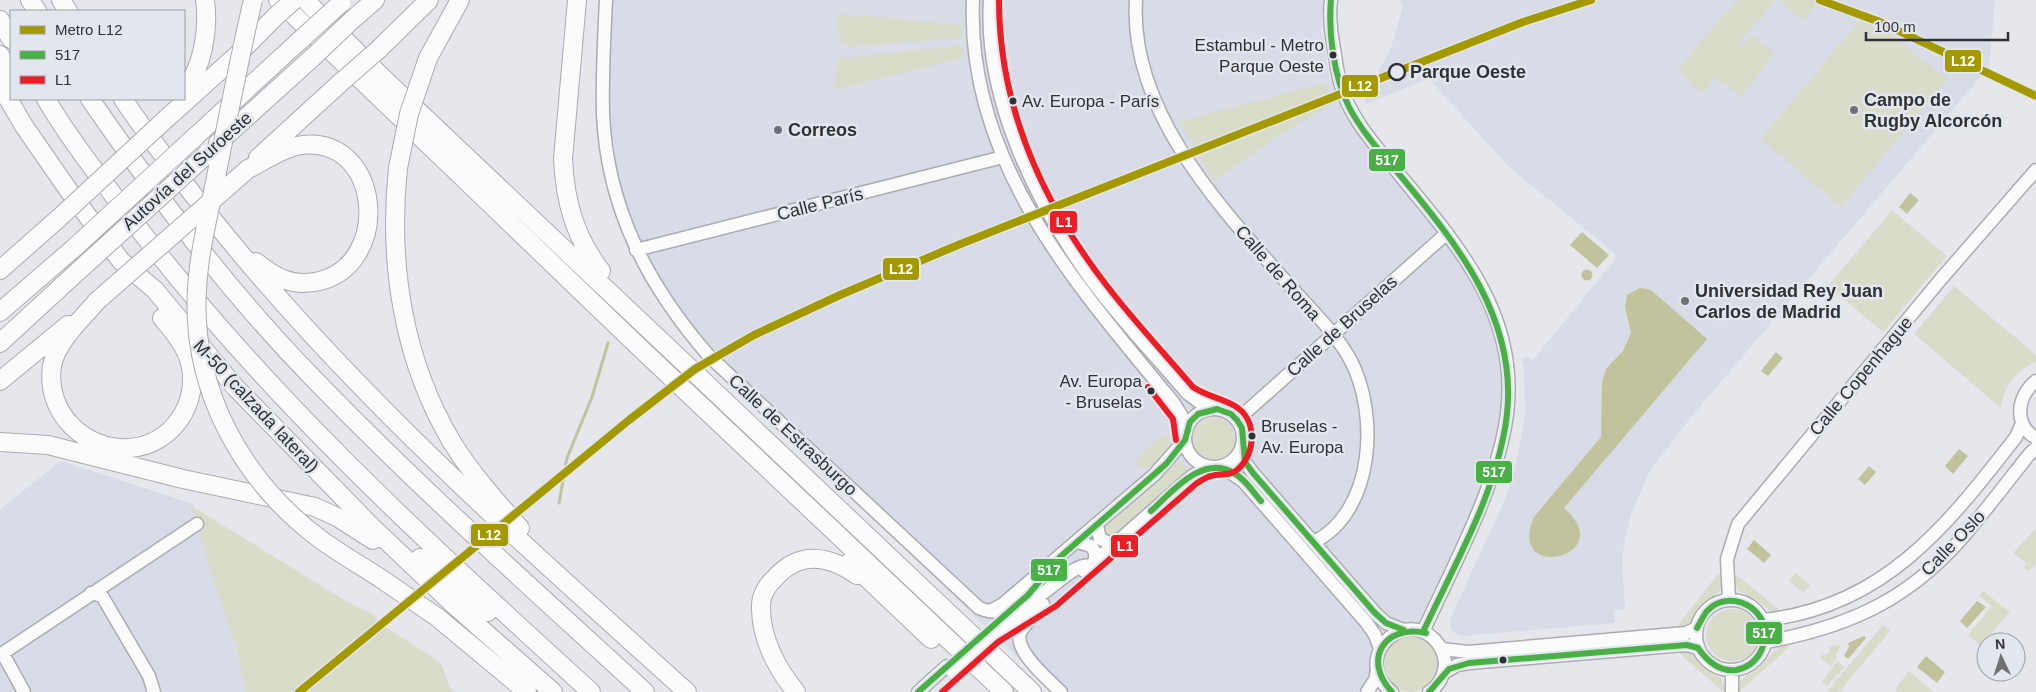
<svg xmlns="http://www.w3.org/2000/svg" width="2036" height="692" font-family="Helvetica,sans-serif">
<style>
.built{fill:#d9dbe6}
.green{fill:#d9dccb}
.water{fill:#c0c39c}
.lines{fill:none;stroke-linecap:round;stroke-linejoin:round}
.stream{stroke:#c0c39c;stroke-width:3}
.minor-casing{stroke:#abacb0;stroke-width:15}
.highway-casing{stroke:#abacb0;stroke-width:20}
.minor{stroke:#fbfbfc;stroke-width:12}
.highway{stroke:#fbfbfc;stroke-width:18}
.minor-bridge-casing{stroke:#abacb0;stroke-width:15;stroke-linecap:butt}
.highway-bridge-casing{stroke:#abacb0;stroke-width:20;stroke-linecap:butt}
.minor-bridge{stroke:#fbfbfc;stroke-width:12}
.highway-bridge{stroke:#fbfbfc;stroke-width:18}
.bus-1-casing{stroke:#e4e6ee;stroke-width:10}
.bus-2-casing{stroke:#e4e6ee;stroke-width:10}
.bus-1{stroke:#49b046;stroke-width:6}
.bus-2{stroke:#ee1c25;stroke-width:6}
.metro-1-casing{stroke:#e4e6ee;stroke-width:11}
.metro-1{stroke:#a49a00;stroke-width:8}
.bus-dot{fill:#303134;stroke:#e4e6ee;stroke-width:2}
.stop-dot{fill:#e4e6ee;stroke:#303134;stroke-width:2.5}
.poi-dot{fill:#707174;stroke:#e4e6ee;stroke-width:2}
.labels{text-anchor:middle;dominant-baseline:central;stroke-width:5;stroke-linejoin:round;paint-order:stroke}
.bus-label{font-size:17px;fill:#303134;stroke:#e4e6ee;text-anchor:end}
.stop-label{font-size:18px;font-weight:bold;fill:#303134;stroke:#e4e6ee;text-anchor:start}
.poi-label{font-size:18px;font-weight:bold;fill:#303134;stroke:#e4e6ee;text-anchor:start}
.street-label{font-size:18px;fill:#303134;stroke:#e4e6ee}
.line-badge{stroke:#e4e6ee;stroke-width:2}
.badge-label{font-size:14px;text-anchor:middle;font-weight:bold;fill:#fff}
</style>
<rect width="100%" height="100%" fill="#e6e7ec"/>
<path class="built" d="M601 0H1324L1321 30 1330 79 1355 131 1454 251 1491 318 1503 368V436L1411 663 1356 692H1054L689 343 644 281 625 238 604 170Z
M1399 0H1995L1989 67 1691 417 1650 471 1631 514 1625 539 1622 560 1625 609 1614 610 1615 623 1460 636 1451 630 1450 619 1504 502 1514 473 1525 417 1524 367 1521 358 1527 357 1533 360 1618 256 1509 167 1429 79 1366 104 1360 88 1373 83 1391 48 1403 5Z
M61 461 193 504 248 692H0V509Z"/>
<path class="green" d="M1737 0H1775L1738 44 1741 47 1752 34 1775 53 1740 97 1716 77 1701 94 1677 69Z
M1779 0H1821L1803 20Z
M837 13 962 25V38L850 47C835 44 838 25 837 13Z
M1866 13 1947 80 1841 207 1760 139Z
M962 45 963 58 834 90 836 63 841 58Z
M1324 83 1332 104 1274 139 1214 181 1179 121Z
M1892 210 1947 256 1883 332 1828 286Z
M1954 286 2036 355V362C2016 370 2004 386 2001 408L1914 334Z
M1193 439a21 21 0 1 1 42 0a21 21 0 1 1-42 0Z
M1163 435 1169 438C1174 451 1155 464 1144 470L1137 467 1135 463 1137 458Z
M1178 461H1181L1188 472 1113 537 1107 538 1102 531 1104 525Z
M190 505 346 601 372 614 386 627 441 663 450 689 457 692H246L238 655Z
M2036 528V564L2029 571 2024 568 2026 563 2013 553Z
M1796 573 1810 585 1803 593 1789 581Z
M1718 574H1721L1722 584 1720 591 1698 609 1690 623 1678 629V625Z
M1732 574H1735L1781 611 1776 615C1768 612 1765 605 1758 601 1743 591 1735 595 1732 574Z
M1983 591 2010 612 1981 646 1968 635 1992 606 1979 596Z
M1706 635a26 26 0 1 1 52 0a26 26 0 1 1-52 0Z
M1883 625 1890 631 1839 692H1826Z
M1383 664a28 28 0 1 1 56 0a28 28 0 1 1-56 0Z
M1787 644 1788 648 1740 691H1736C1739 676 1750 676 1760 667 1771 657 1772 648 1787 644Z
M1839 644 1840 648 1835 655 1838 657 1831 666 1820 658 1822 655 1830 652 1829 647Z
M1680 650 1692 653 1701 665 1721 678 1726 691H1722L1680 654Z
M1837 661 1845 667 1839 674 1836 673 1837 675 1827 686 1822 682Z
M1909 671 1934 692H1898L1895 689Z"/>
<path class="water" d="M1910 193 1919 200 1907 214 1899 207Z
M1582 232 1609 255 1597 268 1570 245Z
M1581.5 275a5.5 5.5 0 1 1 11 0a5.5 5.5 0 1 1-11 0Z
M1640 288 1651 290 1707 339 1564 508C1621 558 1505 583 1534 517L1601 437 1602 383 1606 369 1623 351 1631 333 1625 307 1627 295Z
M1776 352 1783 358 1768 376 1761 371Z
M1959 449 1968 456 1953 474 1945 466Z
M1869 466 1876 472 1865 485 1858 479Z
M1754 540 1771 555 1764 563 1747 549Z
M1977 601 1986 607 1967 628 1960 621Z
M1864 636 1866 638 1848 659 1844 656 1849 647 1848 643Z
M1926 656 1945 672 1937 683 1917 667Z"/>
<g class="lines">
<path class="stream" d="M559 503 567 458 592 397 608 343"/>
<g class="minor-casing">
<path id="minor" d="M606 0C604 38 602 76 603 114 607 208 648 286 709 356L979 608C1029 629 1067 559 1090 566
M973 0C966 162 1077 286 1173 402L1183 418 1186 431
M990 0C984 96 1033 197 1087 274 1117 316 1154 354 1187 393L1199 402 1217 409
M1136 0C1129 112 1221 208 1290 286 1310 309 1335 332 1350 359 1379 413 1375 511 1314 542
M1331 0C1329 16 1331 33 1334 49 1336 60 1337 72 1340 82 1348 115 1373 143 1394 168 1454 241 1520 312 1507 414 1498 485 1453 566 1423 632
M636 250 1003 157
M2036 381C2017 396 2013 425 2036 438
M1185 438a29 29 0 1 1 58 0a29 29 0 1 1-58 0Z
M1237 420 1447 233
M1242 448 1245 462 1253 473 1375 613 1386 623 1404 630
M1222 467 1243 481 1366 622 1375 635 1380 649
M1097 525 1100 539 1113 544
M1078 542 1091 546 1095 552V562
M1084 571 1192 476 1209 467
M91 593 102 596 149 676 154 692
M1729 600 1727 559 1738 524 1941 279 2036 170
M1696 635a35 35 0 1 1 70 0a35 35 0 1 1-70 0Z
M1039 609C1034 617 1026 623 1021 631 1011 649 1049 680 1061 692
M992 610 1003 604 1154 475 1185 440
M1763 620C1883 608 1947 526 2016 437L2022 423
M1001 630 1043 604
M1766 642C1854 626 1916 596 1973 525 1988 507 2002 489 2016 471 2023 463 2028 454 2036 448
M1442 649 1468 652 1686 633 1697 628
M3 654 24 692
M0 655 197 524
M1444 673 1457 665 1469 663 1672 646 1687 645 1698 648
M918 692 947 666
M1367 692 1375 680 1377 670
M1392 692C1351 662 1400 607 1434 639 1440 645 1444 653 1445 662 1445 674 1439 686 1429 692
M1732 692V671"/>
</g>
<g class="highway-casing">
<path id="highway" d="M30 0 37 11
M61 0 68 11
M278 0 639 347 1004 692
M305 0 381 76 1032 692
M577 0 563 159C565 202 575 237 601 271
M0 20 11 39
M352 20 375 0
M379 49 429 0
M0 55 11 77
M428 58 460 0
M0 85 24 126 69 191 121 261 155 290 235 387 371 526 453 604 553 692
M184 91C203 67 209 30 205 0
M46 99C71 142 103 181 133 221 267 398 428 543 591 692
M90 99C157 196 229 292 312 377 418 487 533 589 645 692
M123 99C144 131 168 161 191 192 335 379 512 534 687 692
M167 118 235 57 276 16
M196 136 297 43
M218 143 313 57
M258 158 339 84
M398 168C388 264 403 361 453 444 472 474 496 501 520 528
M248 169C262 162 280 150 296 146 382 129 395 268 315 282 290 286 275 277 256 262
M0 270 59 218
M97 301C82 319 56 342 52 366 45 413 85 451 130 448 172 445 200 403 190 363 186 346 173 331 162 318
M0 312 74 248
M0 343 87 263
M0 381 68 325
M0 442 48 445 183 479 315 507 337 517 373 540
M420 558 488 612
M850 562 931 639
M380 578 437 617 527 692
M796 692C776 668 760 636 761 605 761 595 768 584 775 578 800 550 829 556 857 575"/>
</g>
<use href="#minor" class="minor"/>
<use href="#highway" class="highway"/>
<g class="minor-bridge-casing">
<path id="minor-bridge" d="M952 671 1001 630"/>
</g>
<g class="highway-bridge-casing">
<path id="highway-bridge" d="M253 0C239 59 228 118 216 177 209 214 199 251 197 289 191 388 241 480 320 539 339 553 360 565 380 578
M276 16 294 0
M297 43 341 3
M313 57 352 20
M339 84 379 49
M398 168 409 114 428 58
M59 218 167 118
M74 248 196 136
M87 263 207 154
M97 301 248 169"/>
</g>
<use href="#minor-bridge" class="minor-bridge"/>
<use href="#highway-bridge" class="highway-bridge"/>
<g class="bus-1-casing">
<path id="bus-1" d="M1331 0C1328 34 1334 77 1349 107 1363 134 1384 156 1404 180 1460 248 1517 320 1507 414 1498 491 1455 563 1423 632
M1151 511C1172 492 1202 454 1234 473 1245 479 1253 492 1261 501
M1697 628C1700 623 1703 616 1707 611 1732 584 1781 614 1760 653 1755 662 1746 668 1736 670 1719 672 1707 661 1698 648
M918 692 1028 595 1060 557 1166 464 1185 440 1190 422 1198 414 1217 409 1231 414 1237 420 1242 428 1245 462 1253 473 1375 613 1386 623 1404 630
M1392 692C1362 660 1384 624 1426 633
M1429 692 1449 669 1469 663 1687 645 1698 648"/>
</g>
<g class="bus-2-casing">
<path id="bus-2" d="M1148 387 1173 419 1176 440
M942 692 998 642 1056 606 1197 483C1201 481 1206 477 1211 476 1220 473 1228 477 1237 470 1256 454 1258 420 1235 406 1221 398 1206 396 1193 387 1164 353 1134 321 1107 286 1042 202 999 106 999 0"/>
</g>
<use href="#bus-1" class="bus-1"/>
<use href="#bus-2" class="bus-2"/>
<g class="metro-1-casing">
<path id="metro-1" d="M1820 0 1880 22 2036 96
M299 692 629 420 695 369 754 335 840 295 958 245 1523 22 1591 0"/>
</g>
<use href="#metro-1" class="metro-1"/>
</g>
<g class="bus-dot">
<circle cx="1333" cy="55" r="4.5"/>
<circle cx="1013" cy="101" r="4.5"/>
<circle cx="1151" cy="391" r="4.5"/>
<circle cx="1252" cy="436" r="4.5"/>
<circle cx="1503" cy="660" r="4.5"/>
</g>
<circle class="stop-dot" cx="1397" cy="72" r="8"/>
<g class="poi-dot">
<circle cx="1854" cy="110" r="5"/>
<circle cx="778" cy="130" r="5"/>
<circle cx="1685" cy="301" r="5"/>
</g>
<g class="labels">
<g class="bus-label">
<text x="1324" y="45">Estambul - Metro<tspan x="1324" dy="21">Parque Oeste</tspan></text>
<text x="1022" y="101" text-anchor="start">Av. Europa - París</text>
<text x="1142" y="381">Av. Europa<tspan x="1142" dy="21">- Bruselas</tspan></text>
<text x="1261" y="426" text-anchor="start">Bruselas -<tspan x="1261" dy="21">Av. Europa</tspan></text>
</g>
<g class="stop-label">
<text x="1410" y="72">Parque Oeste</text>
</g>
<g class="poi-label">
<text x="1864" y="100">Campo de<tspan x="1864" dy="21">Rugby Alcorcón</tspan></text>
<text x="788" y="130">Correos</text>
<text x="1695" y="291">Universidad Rey Juan<tspan x="1695" dy="21">Carlos de Madrid</tspan></text>
</g>
<g class="street-label">
<text transform="translate(187 171) rotate(-42)">Autovía del Suroeste</text>
<text transform="translate(820 204) rotate(-14)">Calle París</text>
<text transform="translate(1278 273) rotate(49)">Calle de Roma</text>
<text transform="translate(1342 326) rotate(-42)">Calle de Bruselas</text>
<text transform="translate(1861 376) rotate(-50)">Calle Copenhague</text>
<text transform="translate(256 406) rotate(47)">M-50 (calzada lateral)</text>
<text transform="translate(793 435) rotate(43)">Calle de Estrasburgo</text>
<text transform="translate(1953 543) rotate(-46)">Calle Oslo</text>
</g>
</g>
<g class="line-badge">
<rect x="1944" y="49" width="38" height="24" rx="5" fill="#a49a00"/>
<rect x="1341" y="74" width="38" height="24" rx="5" fill="#a49a00"/>
<rect x="1368" y="148" width="38" height="24" rx="5" fill="#49b046"/>
<rect x="1049" y="210" width="29" height="24" rx="5" fill="#ee1c25"/>
<rect x="882" y="257" width="38" height="24" rx="5" fill="#a49a00"/>
<rect x="1475" y="460" width="38" height="24" rx="5" fill="#49b046"/>
<rect x="470" y="523" width="39" height="24" rx="5" fill="#a49a00"/>
<rect x="1110" y="534" width="29" height="24" rx="5" fill="#ee1c25"/>
<rect x="1030" y="558" width="38" height="24" rx="5" fill="#49b046"/>
<rect x="1745" y="621" width="38" height="24" rx="5" fill="#49b046"/>
</g>
<g class="badge-label">
<text x="1963" y="66">L12</text>
<text x="1360" y="91">L12</text>
<text x="1387" y="165">517</text>
<text x="1064" y="227">L1</text>
<text x="901" y="274">L12</text>
<text x="1494" y="477">517</text>
<text x="489" y="540">L12</text>
<text x="1125" y="551">L1</text>
<text x="1049" y="575">517</text>
<text x="1764" y="638">517</text>
</g>
<rect x="10" y="10" width="175" height="90" fill="#e4e6ee" stroke="#9c9ea4"/>
<rect x="20" y="26" width="25" height="8" fill="#a49a00" stroke="#9c9ea4"/>
<text x="55" y="35" font-size="15" fill="#303134">Metro L12</text>
<rect x="20" y="51" width="25" height="8" fill="#49b046" stroke="#9c9ea4"/>
<text x="55" y="60" font-size="15" fill="#303134">517</text>
<rect x="20" y="76" width="25" height="8" fill="#ee1c25" stroke="#9c9ea4"/>
<text x="55" y="85" font-size="15" fill="#303134">L1</text>
<g transform="translate(2001 657) rotate(356)"><circle r="24" fill="#e4e6ee" stroke="#9c9ea4"/>
<path d="M0-4L9 19L0 12L-9 19Z" fill="#707174"/>
<text y="-8" font-size="14" font-weight="bold" text-anchor="middle" fill="#303134">N</text>
</g>
<path d="M1866 32v8h142v-8" fill="none" stroke="#303134" stroke-width="2.5"/>
<text x="1874" y="32" font-size="15" fill="#303134" stroke="#e4e6ee" stroke-width="4" paint-order="stroke">100 m</text>
</svg>
